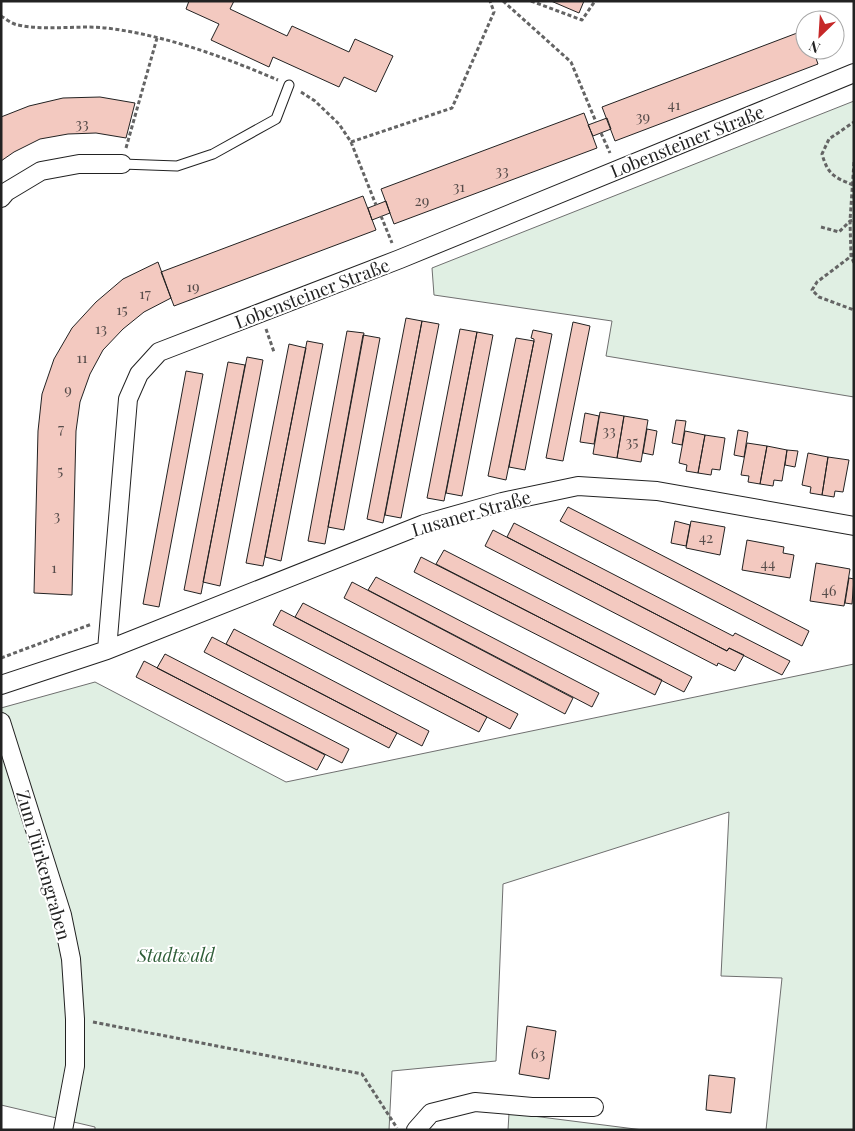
<svg xmlns="http://www.w3.org/2000/svg" width="855" height="1131" font-family="'Playfair Display',serif">
<style>
.green{fill:#e0efe3;stroke:#6f6f6f}
.building{fill:#f3c9c0;stroke:#222}
.lines{fill:none;stroke-linecap:round;stroke-linejoin:round}
.service-casing{stroke:#222;stroke-width:11}
.minor-casing{stroke:#222;stroke-width:20}
.path{stroke:#646464;stroke-width:3;stroke-dasharray:4 2.5;stroke-linecap:butt}
.service{stroke:#fff;stroke-width:9}
.minor{stroke:#fff;stroke-width:18}
.labels{text-anchor:middle;dominant-baseline:central;stroke-width:4;stroke-linejoin:round;paint-order:stroke}
.number-label{font-size:15px;fill:#564c4a}
.street-label{font-size:18px;fill:#222;stroke:#fff}
.park-label{font-size:18px;font-style:italic;fill:#2f5e38;stroke:#fff}
</style>
<rect width="100%" height="100%" fill="#fff"/>
<path class="green" d="M854 101V397L606 356 612 321 434 295 432 268Z
M854 664V1130H766L782 978 721 976 729 812 503 884 496 1061 392 1071 389 1130H95V1127L1 1105V708L95 682 286 782Z
M509 1113 643 1130H508Z"/>
<path class="building" d="M189 1H234L230 9 287 36 292 26 349 52 355 39 393 56 376 92 344 77 339 87 273 57 269 67 211 40 219 24 186 9Z
M551 1H584L579 13Z
M805 30V50H813L818 64 615 141 602 107Z
M100 97 135 103 126 138 96 133 68 134 40 139 14 152 1 161V117L29 106 63 98Z
M584 113 597 148 394 224 381 189Z
M607 118 611 129 593 136 588 125Z
M363 196 376 230 174 306 161 272Z
M386 201 390 213 372 220 368 208Z
M158 262 171 298 144 312 123 329 103 350 90 374 80 402 76 431 72 595 34 593 38 431 42 394 54 359 72 328 96 302 123 279Z
M406 318 422 321 383 523 367 519Z
M422 321 439 324 401 518 385 515Z
M573 322 590 326 563 461 546 458Z
M460 329 477 332 444 501 427 498Z
M533 330 552 334 525 470 509 467 534 341V339L531 338Z
M347 331 364 333 325 544 308 541Z
M477 332 493 335 462 496 446 493Z
M363 335 380 338 344 530 328 527Z
M516 338 534 341 506 480 488 476Z
M307 341 323 344 281 561 265 557Z
M289 344 306 348 263 566 246 563Z
M247 357 263 360 220 586 203 582Z
M228 362 245 365 201 594 184 590Z
M186 371 203 374 159 607 143 604Z
M600 412 624 416 617 458 593 454Z
M585 413 599 416 594 444 580 442Z
M624 416 648 420 641 462 617 458Z
M676 420 686 421 682 445 672 443Z
M647 429 657 431 653 455 643 453Z
M738 430 748 432 744 457 734 455Z
M685 431 705 435 698 473 686 471 687 465 679 463Z
M705 435 725 438 720 470 712 469 711 475 698 473Z
M747 443 767 446 760 484 748 482 749 476 741 475Z
M767 446 787 450 782 481 774 480 773 486 760 484Z
M787 450 798 451 795 467 785 465Z
M808 453 828 457 822 495 810 493 811 487 802 485Z
M828 457 849 460 843 492 835 491 834 497 822 495Z
M568 507 809 631 802 646 560 521Z
M675 521 690 525 686 546 671 543Z
M691 521 725 527 720 555 686 548Z
M514 523 733 636 735 633 790 661 782 675 729 648 727 651 507 537Z
M493 530 727 651 729 648 744 655 735 671 718 663 717 666 485 546Z
M747 540 784 547 783 553 794 555 790 578 742 570Z
M444 550 692 677 684 692 436 564Z
M421 557 662 680 655 695 414 572Z
M816 563 850 569 844 606 810 601Z
M376 577 599 693 592 707 368 590Z
M849 578 854 579 852 604 845 603Z
M352 582 573 698 565 714 344 598Z
M303 603 518 714 510 729 295 617Z
M281 610 487 717 479 732 273 625Z
M234 629 429 731 422 746 226 644Z
M212 637 397 733 389 748 204 652Z
M165 654 349 749 342 763 157 668Z
M144 661 325 755 317 770 136 677Z
M527 1026 556 1031 549 1079 519 1074Z
M709 1075 735 1078 731 1113 706 1110Z"/>
<g class="lines">
<g class="service-casing">
<path id="service" d="M122 164 177 166 213 154 276 119 289 85"/>
</g>
<g class="minor-casing">
<path id="minor" d="M1 198 6 192 41 171 79 164H122
M107 650 424 524 502 502 578 486 657 491 854 526
M1 685 107 650 128 399 139 374 159 352 400 259 854 73
M1 722 62 915 71 959 75 1019V1066L63 1130
M416 1130 431 1113 475 1102 532 1107H594"/>
</g>
<path class="path" d="M503 1 571 62 596 122
M531 1 582 20 595 1
M1 16C6 19 12 24 18 25 47 31 77 25 106 28 165 35 224 57 278 80
M301 92 315 101 339 124 351 142 376 205
M601 133 610 153
M351 142 452 108 494 12 490 1
M126 148 157 38
M854 162 850 221 851 256 854 263
M853 185C834 177 828 175 822 154L829 139 854 122
M381 216 392 243
M821 227 839 232 850 221 854 220
M854 254 817 282 812 290 819 297 854 310
M266 329 274 352
M1 658 92 624
M93 1022 362 1074 397 1128"/>
<use href="#service" class="service"/>
<use href="#minor" class="minor"/>
</g>
<g class="labels">
<g class="number-label">
<text x="674" y="104">41</text>
<text x="643" y="116">39</text>
<text x="82" y="123">33</text>
<text x="502" y="170">33</text>
<text x="459" y="186">31</text>
<text x="422" y="200">29</text>
<text x="193" y="286">19</text>
<text x="145" y="293">17</text>
<text x="122" y="309">15</text>
<text x="101" y="328">13</text>
<text x="82" y="357">11</text>
<text x="68" y="389">9</text>
<text x="61" y="428">7</text>
<text x="609" y="430">33</text>
<text x="632" y="441">35</text>
<text x="60" y="470">5</text>
<text x="57" y="515">3</text>
<text x="706" y="537">42</text>
<text x="768" y="563">44</text>
<text x="54" y="567">1</text>
<text x="829" y="590">46</text>
<text x="538" y="1053">63</text>
</g>
<g class="street-label">
<text transform="translate(687 141) rotate(-22)">Lobensteiner Straße</text>
<text transform="translate(312 293) rotate(-21)">Lobensteiner Straße</text>
<text transform="translate(471 513) rotate(-16)">Lusaner Straße</text>
<text transform="translate(44 865) rotate(74)">Zum Türkengraben</text>
</g>
<g class="park-label">
<text x="176" y="955">Stadtwald</text>
</g>
</g>
<rect width="855" height="1131" fill="none" stroke="#222222" stroke-width="5"/>
<g transform="translate(820 35) rotate(205)"><circle r="24" fill="#ffffff" stroke="#a7a7a7"/>
<path d="M0-4L9 19L0 12L-9 19Z" fill="#c62828"/>
<text y="-8" font-size="14" font-weight="bold" text-anchor="middle" fill="#222222">N</text>
</g>
</svg>
